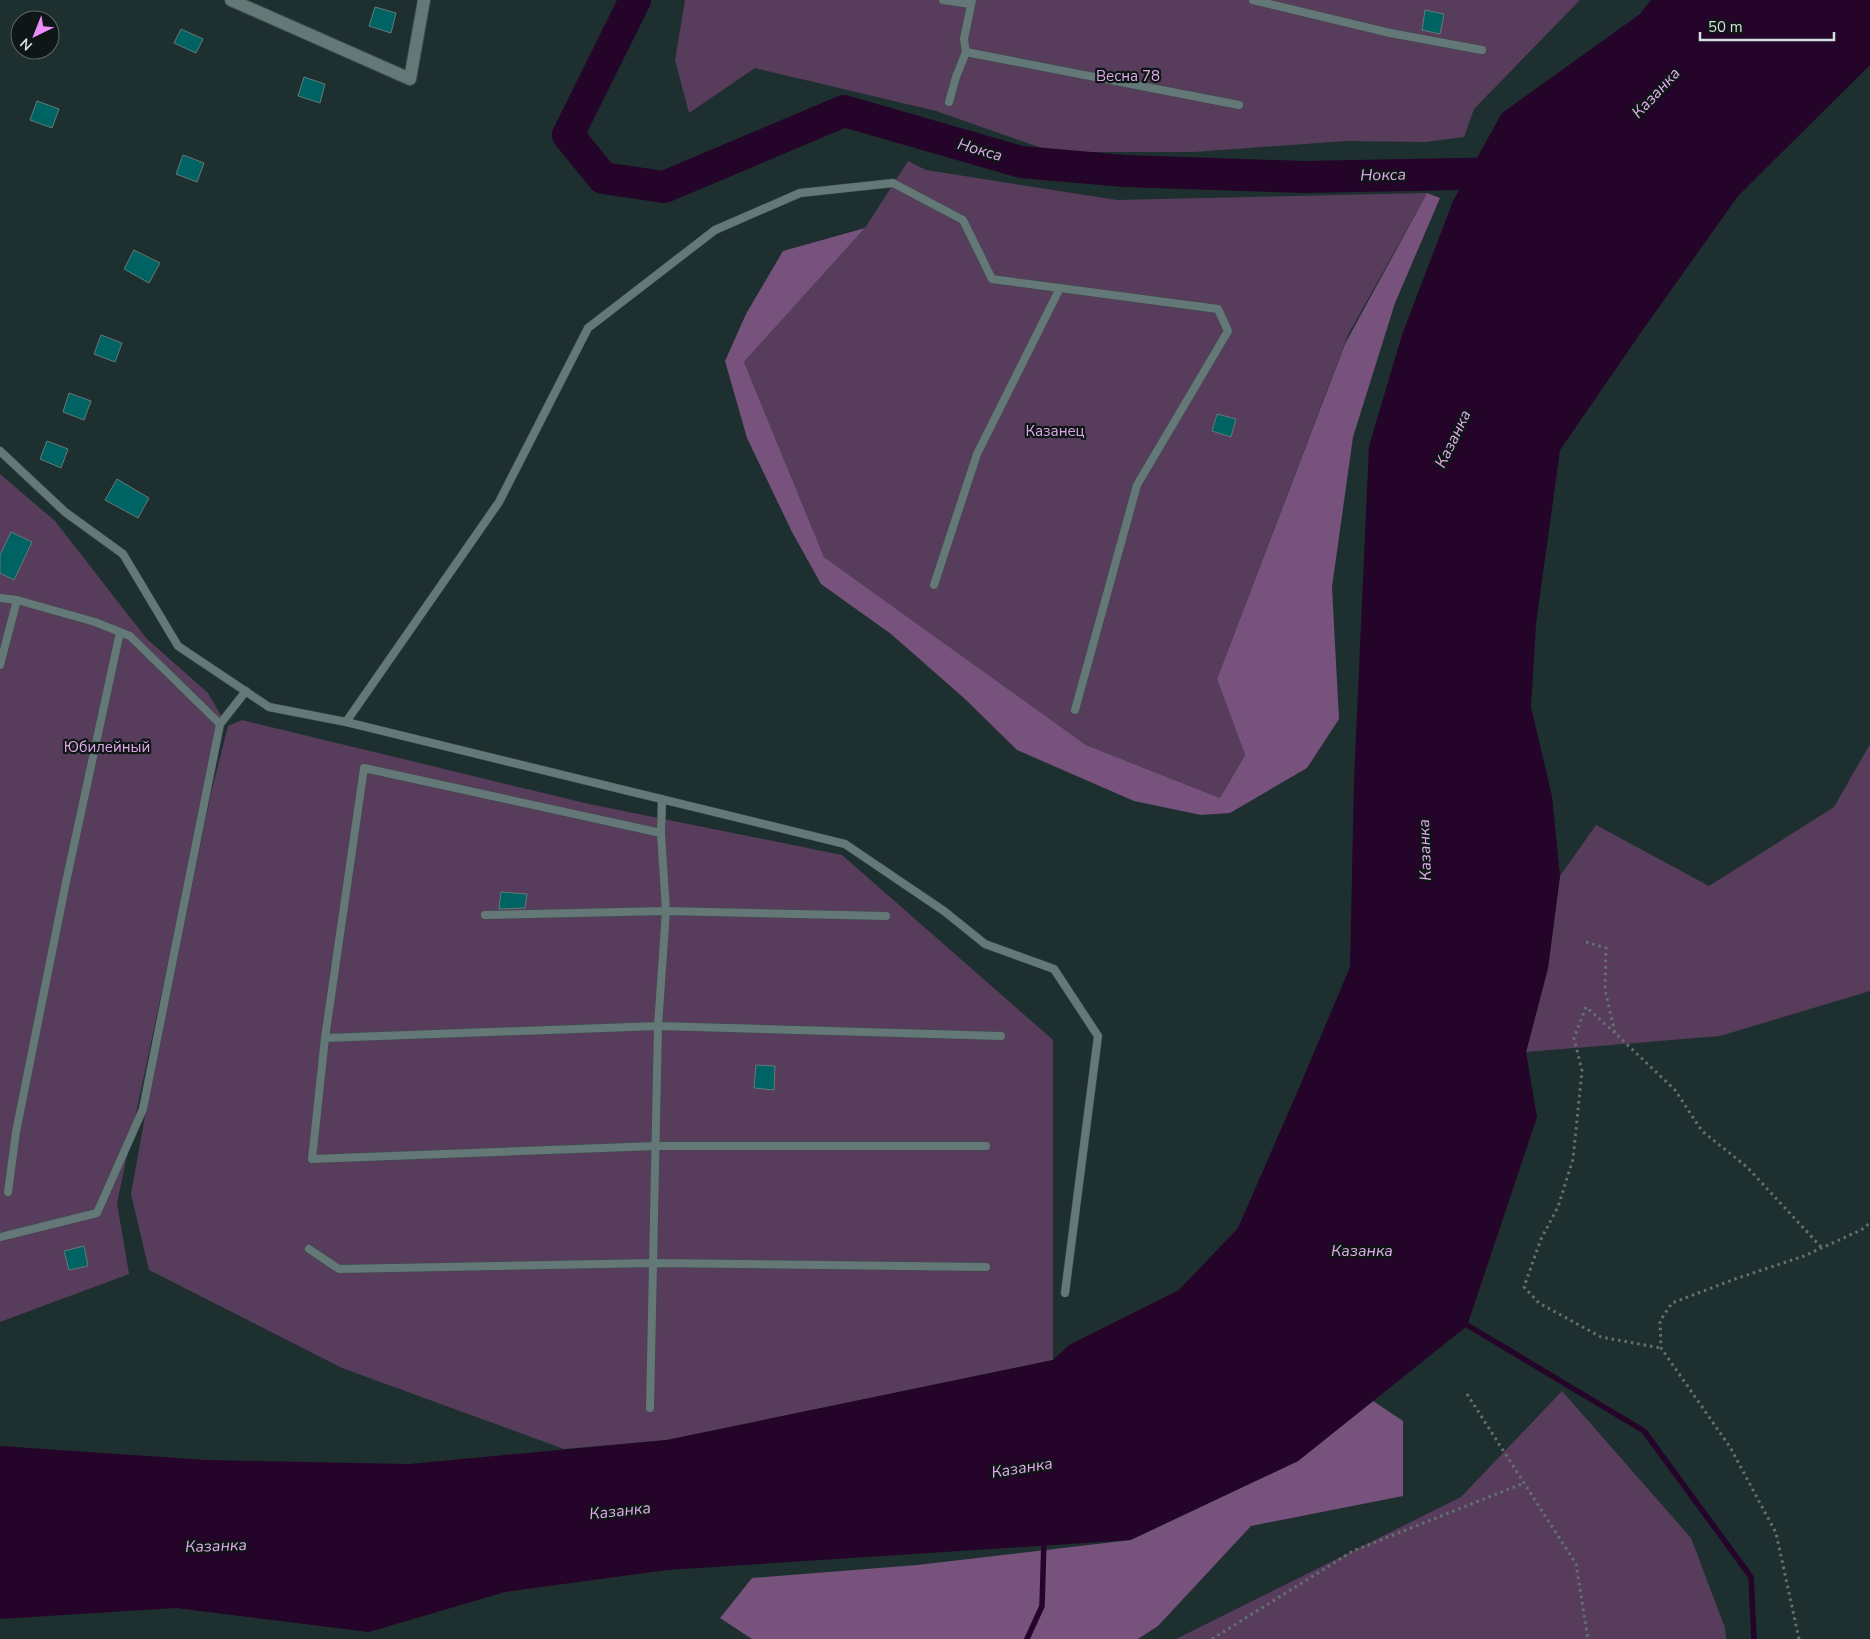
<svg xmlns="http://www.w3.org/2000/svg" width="1870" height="1639" font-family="'Nunito Sans',sans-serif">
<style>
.green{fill:#573d5b}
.forest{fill:#76527c}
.water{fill:#240429}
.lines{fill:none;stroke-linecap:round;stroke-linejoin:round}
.stream{stroke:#240429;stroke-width:5.5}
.river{stroke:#240429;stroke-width:32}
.building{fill:#006363;stroke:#657978}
.lane-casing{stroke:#3c4b4b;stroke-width:9}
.street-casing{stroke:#3c4b4b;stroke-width:14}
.path{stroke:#637171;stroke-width:3;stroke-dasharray:2.5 4;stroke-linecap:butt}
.lane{stroke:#647878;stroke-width:8}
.street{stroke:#647878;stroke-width:12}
.labels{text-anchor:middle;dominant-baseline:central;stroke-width:4.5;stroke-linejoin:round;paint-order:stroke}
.park-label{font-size:15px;fill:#e1a9ea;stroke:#0e1616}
.water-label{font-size:16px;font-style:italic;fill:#e3aced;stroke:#0e1616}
</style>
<rect width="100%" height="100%" fill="#1e2f2f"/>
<path class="green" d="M685 0H1580L1474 109 1464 137 1426 142 1346 141 1194 152H1053L936 111 755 68 689 113 675 60Z
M908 161 926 170 1117 200 1427 193 1348 335 1217 679 1245 755 1220 798 1086 745 824 557 744 362 865 228Z
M0 474 55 521 146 638 208 693 222 717 174 934 117 1203 129 1274 0 1322Z
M242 720 589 804 842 855 1053 1040V1360L667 1440 564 1449 342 1368 149 1270 131 1194 149 1094 211 793 228 726Z
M1870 744V991L1720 1036 1526 1052 1548 968 1560 876 1596 825 1709 886 1834 807Z
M1562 1391 1691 1538 1725 1628 1726 1639H1176L1461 1497Z"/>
<path class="forest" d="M1427 193 1440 198 1395 303 1353 437 1332 587 1339 719 1307 768 1230 813 1201 815 1134 801 1017 750 965 699 891 634 821 584 792 532 747 438 725 361 746 314 783 251 865 228 744 362 824 557 1086 745 1220 798 1245 755 1217 679 1345 344Z
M1373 1401 1403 1421V1496L1251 1526 1158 1626 1138 1639H752L720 1618 752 1578 917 1565 1131 1540 1298 1461Z"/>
<path class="water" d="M1651 0H1870V65L1738 196 1642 331 1560 450 1536 624 1531 707 1552 796 1560 876 1548 968 1526 1052 1537 1117 1467 1326 1298 1461 1130 1540 667 1570 505 1592 369 1632 176 1608 0 1619V1446L206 1460 409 1464 667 1440 1053 1360 1069 1345 1179 1290 1238 1228 1299 1088 1350 967 1354 780 1369 446 1402 335 1453 201 1502 113 1640 14Z"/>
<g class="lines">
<path class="stream" d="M1462 1322 1644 1431 1751 1577 1754 1639
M1027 1639 1042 1606 1044 1540"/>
<path class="river" d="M635 0 568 135 603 178 664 187 844 111 1021 162 1125 171 1304 177 1511 173"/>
</g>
<path class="building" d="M375 7 396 13 391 33 369 26Z
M1425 10 1444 14 1440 34 1422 30Z
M181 29 203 39 196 53 174 43Z
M304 77 325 84 320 103 298 96Z
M37 101 59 109 52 128 30 120Z
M183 155 204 163 197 182 176 174Z
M134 250 160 263 149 283 124 269Z
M101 335 122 343 115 362 94 354Z
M69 393 91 401 84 420 63 412Z
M1217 414 1236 419 1231 437 1212 431Z
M47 441 68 449 61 468 40 459Z
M117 479 149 498 138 518 105 500Z
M11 532 32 542 14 580 0 573V555Z
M501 892 527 894 525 908 499 909Z
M756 1065 775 1066 774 1090 754 1088Z
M84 1246 88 1266 69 1270 64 1251Z"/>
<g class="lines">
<g class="lane-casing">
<path id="lane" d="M943 0 971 4
M1253 0 1390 33 1482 50
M966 52 1239 105
M949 102 956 77 966 52 964 39 972 0
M0 451 65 512 123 554 178 646 269 707 346 722 499 502 588 328 715 230 800 193 893 183 963 220 992 279 1218 309 1228 331 1137 485 1075 710
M934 585 977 454 1060 288
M0 598 17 600 95 622 130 636 220 724
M0 665 17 600
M346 722 845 844 944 911 985 944 1054 969 1098 1036 1065 1293
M661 833 364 768 325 1038 312 1159 656 1146H986
M485 915 666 911 886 916
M325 1038 658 1026 1001 1036
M8 1192 16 1132 66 882 120 632
M0 1237 97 1213 143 1109 220 724 246 691
M309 1249 339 1269 654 1263 986 1267
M650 1408 658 1026 666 911 661 833 662 799"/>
</g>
<g class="street-casing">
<path id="street" d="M231 0 410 79 424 0"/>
</g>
<path class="path" d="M1586 942 1606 948 1605 990 1615 1033 1675 1090 1702 1131 1747 1167 1822 1248
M1615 1033 1586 1007 1574 1038 1582 1071 1573 1159 1558 1207 1541 1239 1524 1287 1539 1303 1601 1337 1661 1348
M1467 1394 1576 1564 1588 1639
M1212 1639 1353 1551 1524 1483
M1799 1639 1776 1533 1730 1447 1661 1348 1660 1321 1672 1303 1735 1279 1804 1256 1861 1230 1870 1223"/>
<use href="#lane" class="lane"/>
<use href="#street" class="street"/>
</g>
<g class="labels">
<g class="park-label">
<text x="1128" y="76">Весна 78</text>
<text x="1055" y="431">Казанец</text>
<text x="107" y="747">Юбилейный</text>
</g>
<g class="water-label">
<text transform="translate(1656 93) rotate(-47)">Казанка</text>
<text transform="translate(980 150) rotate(16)">Нокса</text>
<text transform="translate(1383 175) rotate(-1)">Нокса</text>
<text transform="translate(1453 439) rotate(-64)">Казанка</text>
<text transform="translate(1425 850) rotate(-92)">Казанка</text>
<text x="1362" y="1251">Казанка</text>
<text transform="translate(1022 1468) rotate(-9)">Казанка</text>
<text transform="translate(620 1511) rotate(-6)">Казанка</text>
<text transform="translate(216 1546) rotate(-2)">Казанка</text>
</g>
</g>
<g transform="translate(35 35) rotate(223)"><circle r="24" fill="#0e1616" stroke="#5d6666"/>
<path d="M0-4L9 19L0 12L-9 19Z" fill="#eb8dfb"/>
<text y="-8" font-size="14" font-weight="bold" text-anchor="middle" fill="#d4dfdf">N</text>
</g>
<path d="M1700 32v8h134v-8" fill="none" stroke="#d4dfdf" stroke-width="2.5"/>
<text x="1708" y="32" font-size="15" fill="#d4dfdf" stroke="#0e1616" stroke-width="4" paint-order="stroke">50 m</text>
</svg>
